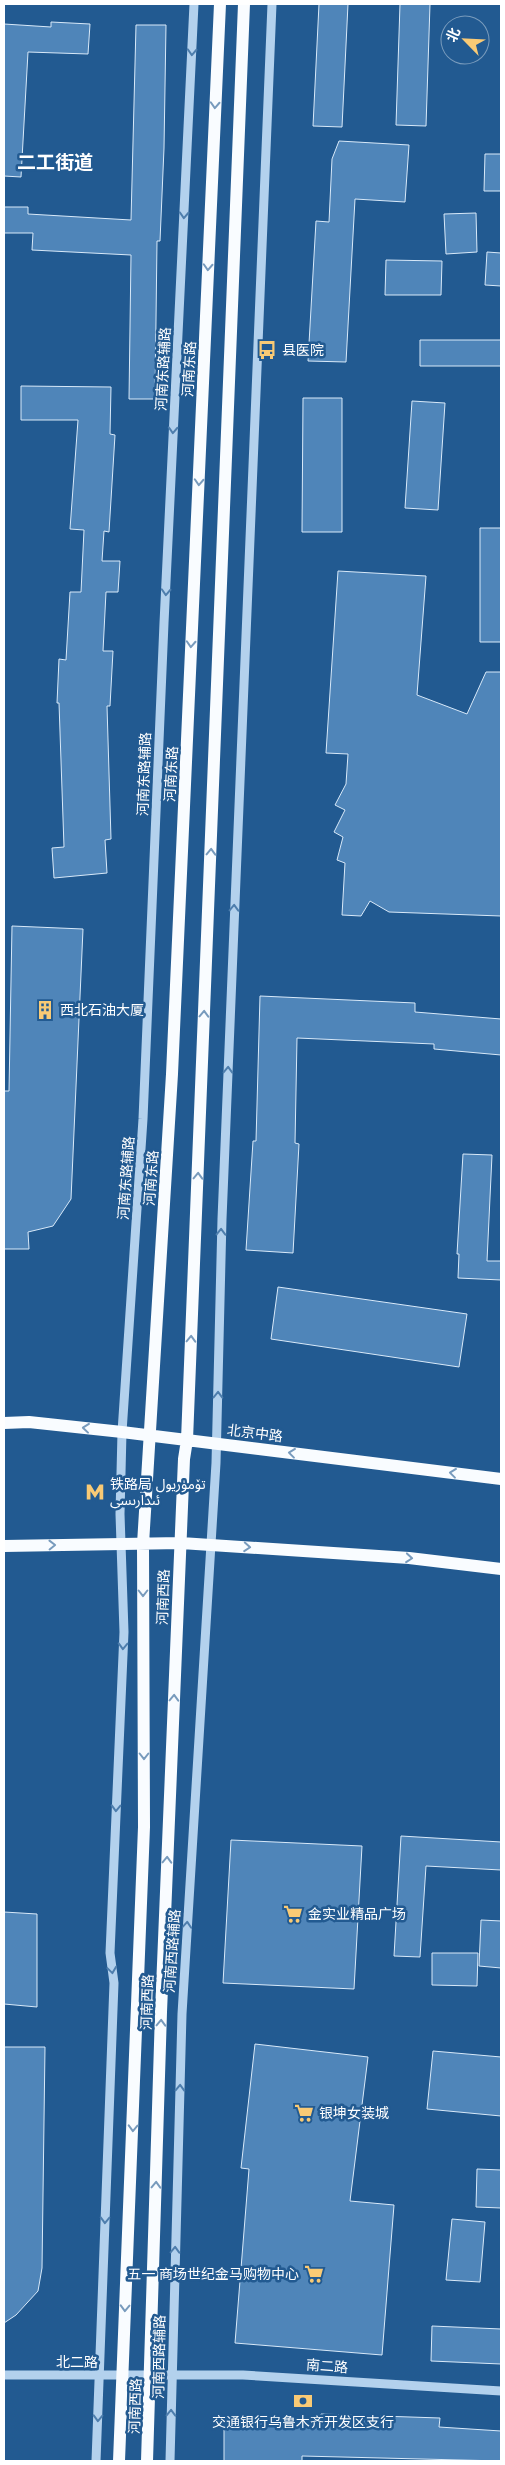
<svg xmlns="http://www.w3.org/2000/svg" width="505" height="2465" font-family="Mulish,'Noto Sans Arabic','Noto Sans SC',sans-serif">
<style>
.building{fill:#4f85b9;stroke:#d8e9f9}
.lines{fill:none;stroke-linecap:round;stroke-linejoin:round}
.tertiary{stroke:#b3d1ed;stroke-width:9}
.primary{stroke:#f9fcff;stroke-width:12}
.oneway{stroke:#4e7ead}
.oneway2{stroke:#789bbd}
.labels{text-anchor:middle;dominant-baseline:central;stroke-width:5;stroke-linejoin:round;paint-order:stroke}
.poi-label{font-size:14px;fill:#fff;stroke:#225a91;text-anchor:start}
.street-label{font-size:14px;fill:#fff;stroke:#225a91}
.district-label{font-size:19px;font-weight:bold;fill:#fff;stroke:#225a91}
</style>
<rect width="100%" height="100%" fill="#225a91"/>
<path class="building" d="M319 4H348L342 127 313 126Z
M400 4H430L426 126 396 125Z
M51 22 90 24 88 54 28 52 21 177 4 176V24L51 27Z
M136 25H166L164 148 160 241H157L155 399H129L131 255 32 250 33 233H4V207H28V214L131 220Z
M339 141 409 145 405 202 355 199 346 362 308 361 316 221 329 222 332 159Z
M485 154H501V191H484Z
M476 213 477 252 446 254 444 214Z
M487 252 501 253V286L485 285Z
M386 260 442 261 441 295H385Z
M420 340H501V366H420Z
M21 386 111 387 110 434 115 435 109 532 104 531 102 561H120L118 592H106L103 651H113L110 706H107L111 839 105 840 107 873 54 878 52 848 64 847 59 703H57L59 659 66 660 70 592H81L84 530 70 529 78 420H21Z
M303 398H342V532H302Z
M412 401 445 403 438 510 405 508Z
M480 528H501V642H480Z
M338 571 426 576 417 695 467 714 486 672H501V916L389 912 370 901 361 916 342 915 345 863 337 860 343 837 334 832 345 810 335 805 346 784 348 754 326 753Z
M12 926 83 929 71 1199 53 1226 28 1232 29 1249H4V1091H9Z
M260 996 415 1003V1012L501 1019V1055L434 1049V1044L297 1038 295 1143 299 1144 293 1253 246 1250 253 1141H256Z
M463 1154 492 1155 487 1261H501V1280L458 1278 459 1254H457Z
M278 1287 467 1314 459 1367 271 1339Z
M401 1836 501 1842V1870L426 1866 420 1957 394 1956Z
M231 1840 362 1846 354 1989 223 1983Z
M4 1912 37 1914V2007L4 2004Z
M481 1920 501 1921V1968L479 1966Z
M432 1953H478L477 1986 432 1985Z
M255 2044 368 2057 350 2201 394 2205 382 2355 235 2343 249 2169 241 2168Z
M4 2047H45L42 2268 38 2291 16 2315 4 2323Z
M433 2051 501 2057V2116L427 2109Z
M477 2169 501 2170V2208L476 2207Z
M452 2219 485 2222 480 2282 446 2280Z
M432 2326 501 2329V2364L431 2361Z
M321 2414 440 2418 439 2427 501 2431V2461L302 2456V2461H224V2418H320Z"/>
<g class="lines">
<path class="tertiary" d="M4 2375H243L501 2391
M96 2461 114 1983 110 1953 124 1632 120 1514 122 1432 143 1119 164 623 194 4
M170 2461 182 2014 216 1463 222 1219 272 4"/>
<path class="primary" d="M4 1423 29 1422 122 1432 501 1479
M4 1546 181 1543 409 1558 501 1569
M119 2461 144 1827 143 1544 172 1074 220 4
M147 2461 161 2012 184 1459 187 1440 244 4"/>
</g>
<defs><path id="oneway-chevron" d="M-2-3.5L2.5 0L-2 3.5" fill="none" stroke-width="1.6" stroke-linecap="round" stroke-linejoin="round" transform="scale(1.25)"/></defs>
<g class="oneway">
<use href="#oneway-chevron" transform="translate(192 52) rotate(93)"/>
<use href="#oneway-chevron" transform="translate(184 215) rotate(93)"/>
<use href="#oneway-chevron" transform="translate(173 430) rotate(93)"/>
<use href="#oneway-chevron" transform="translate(166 592) rotate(93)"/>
<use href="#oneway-chevron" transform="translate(234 908) rotate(-88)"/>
<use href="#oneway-chevron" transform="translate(228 1070) rotate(-88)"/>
<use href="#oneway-chevron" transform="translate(221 1232) rotate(-89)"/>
<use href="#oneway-chevron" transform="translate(218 1395) rotate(-89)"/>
<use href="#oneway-chevron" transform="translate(123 1646) rotate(92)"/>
<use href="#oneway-chevron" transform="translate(116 1808) rotate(92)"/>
<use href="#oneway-chevron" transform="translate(187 1925) rotate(-86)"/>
<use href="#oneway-chevron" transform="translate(112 1970) rotate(82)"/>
<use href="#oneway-chevron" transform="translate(180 2088) rotate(-88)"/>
<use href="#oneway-chevron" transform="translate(105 2220) rotate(92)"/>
<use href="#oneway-chevron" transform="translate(175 2250) rotate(-88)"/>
<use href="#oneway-chevron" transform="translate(171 2413) rotate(-89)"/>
<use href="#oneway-chevron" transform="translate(98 2418) rotate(92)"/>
</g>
<g class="oneway2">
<use href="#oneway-chevron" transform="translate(215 105) rotate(93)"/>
<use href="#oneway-chevron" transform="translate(208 267) rotate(93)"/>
<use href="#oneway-chevron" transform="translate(199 482) rotate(93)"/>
<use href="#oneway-chevron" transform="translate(191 644) rotate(93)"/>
<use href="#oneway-chevron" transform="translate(211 852) rotate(-88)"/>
<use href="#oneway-chevron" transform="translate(204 1014) rotate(-88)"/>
<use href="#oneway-chevron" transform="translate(198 1176) rotate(-88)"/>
<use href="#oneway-chevron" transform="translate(191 1339) rotate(-88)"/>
<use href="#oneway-chevron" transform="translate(86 1428) rotate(-174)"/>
<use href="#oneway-chevron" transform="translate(292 1453) rotate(-173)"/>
<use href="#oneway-chevron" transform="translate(453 1473) rotate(-173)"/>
<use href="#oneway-chevron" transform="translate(52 1545) rotate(-1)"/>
<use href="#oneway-chevron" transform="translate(247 1547) rotate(4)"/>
<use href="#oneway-chevron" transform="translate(409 1558) rotate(5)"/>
<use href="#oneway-chevron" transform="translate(143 1593) rotate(90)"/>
<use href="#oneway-chevron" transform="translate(174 1698) rotate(-88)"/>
<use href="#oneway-chevron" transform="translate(144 1756) rotate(90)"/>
<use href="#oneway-chevron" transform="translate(167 1860) rotate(-88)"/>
<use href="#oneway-chevron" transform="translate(161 2023) rotate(-88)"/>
<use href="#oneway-chevron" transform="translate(133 2128) rotate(92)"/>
<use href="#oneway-chevron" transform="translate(156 2185) rotate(-88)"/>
<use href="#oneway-chevron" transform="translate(125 2308) rotate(92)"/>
</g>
<defs>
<g id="bus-bare" transform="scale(1.5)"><path d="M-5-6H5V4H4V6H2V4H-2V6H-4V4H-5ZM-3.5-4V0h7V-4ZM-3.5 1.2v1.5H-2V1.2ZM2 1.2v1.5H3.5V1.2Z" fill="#f9ca75" stroke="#225a91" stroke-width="2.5" paint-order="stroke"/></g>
<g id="building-bare" transform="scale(1.5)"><path d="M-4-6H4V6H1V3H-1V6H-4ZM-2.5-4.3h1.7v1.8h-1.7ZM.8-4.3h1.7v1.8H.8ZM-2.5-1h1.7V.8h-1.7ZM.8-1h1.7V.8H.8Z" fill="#f9ca75" stroke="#225a91" stroke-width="2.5" paint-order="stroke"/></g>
<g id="metro-bare" transform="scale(1.5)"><path d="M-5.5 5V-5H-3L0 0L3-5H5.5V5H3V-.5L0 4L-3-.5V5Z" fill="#f9ca75" stroke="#225a91" stroke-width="2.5" paint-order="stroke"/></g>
<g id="supermarket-bare" transform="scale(1.5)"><path d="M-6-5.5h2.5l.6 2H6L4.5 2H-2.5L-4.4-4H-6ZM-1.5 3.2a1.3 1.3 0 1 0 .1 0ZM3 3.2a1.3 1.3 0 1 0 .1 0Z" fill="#f9ca75" stroke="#225a91" stroke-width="2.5" paint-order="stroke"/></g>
<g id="bank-bare" transform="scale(1.5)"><path d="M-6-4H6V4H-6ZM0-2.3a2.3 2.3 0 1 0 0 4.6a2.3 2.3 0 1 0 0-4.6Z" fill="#f9ca75" stroke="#225a91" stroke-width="2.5" paint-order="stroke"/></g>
</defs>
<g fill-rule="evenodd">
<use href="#bus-bare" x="267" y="350"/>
<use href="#building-bare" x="45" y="1010"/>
<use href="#metro-bare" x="95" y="1492"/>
<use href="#supermarket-bare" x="293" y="1914"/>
<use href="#supermarket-bare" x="304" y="2113"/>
<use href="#supermarket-bare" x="314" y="2274"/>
<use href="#bank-bare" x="303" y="2401"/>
</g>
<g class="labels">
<g class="poi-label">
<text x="282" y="350">县医院</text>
<text x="60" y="1010">西北石油大厦</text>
<text x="110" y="1484">铁路局 تۆمۈريول<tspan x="110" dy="16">ئىدارىسى</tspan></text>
<text x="308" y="1914">金实业精品广场</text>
<text x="319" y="2113">银坤女装城</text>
<text x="299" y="2274" text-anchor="end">五一 商场世纪金马购物中心</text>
<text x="303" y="2422" text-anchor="middle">交通银行乌鲁木齐开发区支行</text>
</g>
<g class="street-label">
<text transform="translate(163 369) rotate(-87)">河南东路辅路</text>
<text transform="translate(189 369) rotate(-87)">河南东路</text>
<text transform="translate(144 774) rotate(-88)">河南东路辅路</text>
<text transform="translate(171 774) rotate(-87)">河南东路</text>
<text transform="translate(126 1178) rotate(-86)">河南东路辅路</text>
<text transform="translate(151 1178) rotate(-86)">河南东路</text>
<text transform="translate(255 1433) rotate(7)">北京中路</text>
<text transform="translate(163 1597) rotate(-88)">河南西路</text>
<text transform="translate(172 1951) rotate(-86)">河南西路辅路</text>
<text transform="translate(147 2002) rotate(-88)">河南西路</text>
<text transform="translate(159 2357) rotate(-89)">河南西路辅路</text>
<text x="77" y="2362">北二路</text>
<text transform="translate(327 2366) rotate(4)">南二路</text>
<text transform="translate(135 2406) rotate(-88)">河南西路</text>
</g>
<g class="district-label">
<text x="55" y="162">二工街道</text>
</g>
</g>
<rect width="505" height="2465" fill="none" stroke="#ffffff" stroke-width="10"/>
<g transform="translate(465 40) rotate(294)"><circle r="24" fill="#225a91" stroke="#7a9cbd"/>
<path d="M0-4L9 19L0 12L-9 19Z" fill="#f9ca75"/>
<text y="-8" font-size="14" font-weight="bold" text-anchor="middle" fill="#ffffff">北</text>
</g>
</svg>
